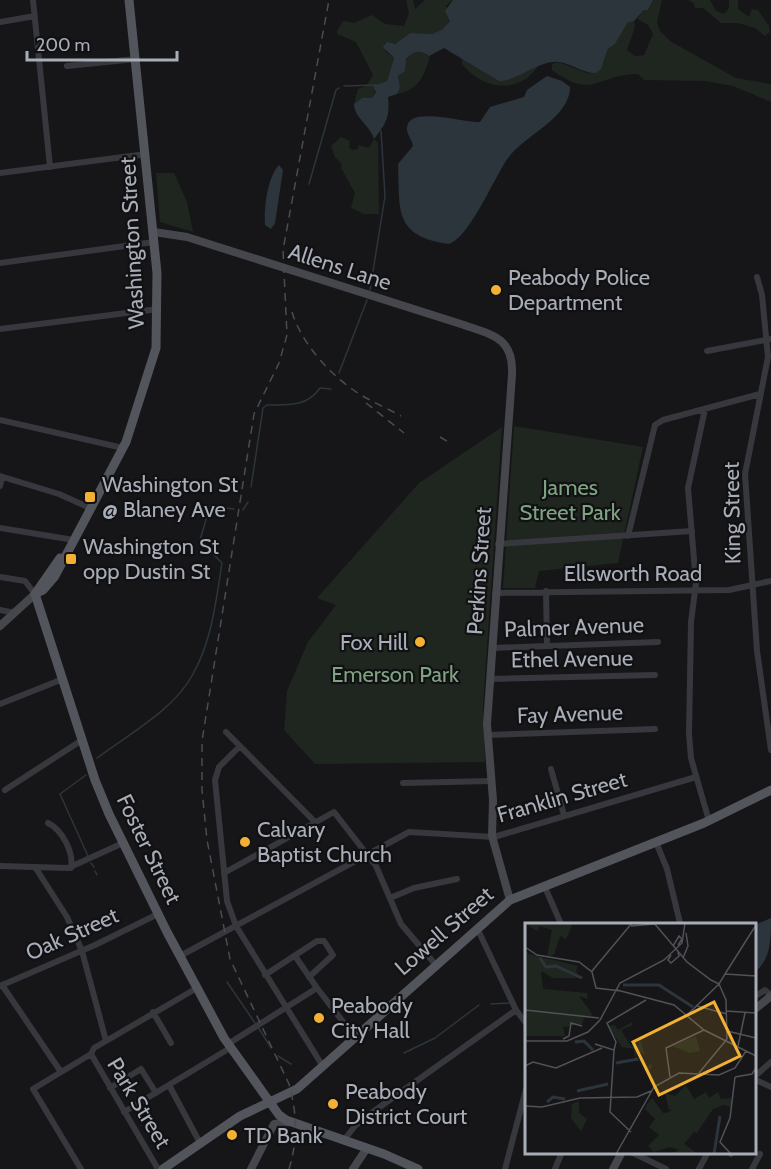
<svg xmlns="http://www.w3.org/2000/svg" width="771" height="1169" font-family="Cabin,sans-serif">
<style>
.green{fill:#1e261f}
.water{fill:#2c353c}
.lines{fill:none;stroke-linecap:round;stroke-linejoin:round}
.stream{stroke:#2c353c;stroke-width:1.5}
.street{stroke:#37383d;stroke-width:6}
.secondary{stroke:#45474d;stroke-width:8}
.primary{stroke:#53555c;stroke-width:9}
.rail{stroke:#4a4c52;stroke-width:1.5;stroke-dasharray:8 6;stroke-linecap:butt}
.poi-dot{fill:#f2b134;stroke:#111113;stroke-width:2}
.labels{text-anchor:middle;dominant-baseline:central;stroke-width:4.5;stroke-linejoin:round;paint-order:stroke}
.street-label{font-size:22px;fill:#a8adb8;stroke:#111113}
.poi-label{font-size:22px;fill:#a8adb8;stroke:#111113;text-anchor:start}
.park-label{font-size:22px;fill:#7fa381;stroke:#111113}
.inset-river{fill:none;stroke:#2c353c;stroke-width:3}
.inset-road{fill:none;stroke:#505258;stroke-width:1.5}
.view{fill:#f2b134;fill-opacity:0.15;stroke:#f2b134;stroke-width:3}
.inset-edge{fill:none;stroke:#a8adb8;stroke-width:3}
</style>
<rect width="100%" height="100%" fill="#161618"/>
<path class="green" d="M406 0H413L415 9 425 0H453L446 6 450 21 438 34 410 33 385 51 394 58 387 81 377 85 372 99 362 98 354 104 358 89 366 86 373 75 356 42 337 34V31L343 21 354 23 372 15 385 24 404 26 409 13Z
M653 0H662L657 22 660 31 670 41 736 78 771 84V102L733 86 705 81 644 80 638 74C596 74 595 101 552 70V64L558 62 587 73 604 62 608 49 615 44 628 21H634L635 27 627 50 635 56 644 55 653 34 648 25 637 19 644 10H648Z
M688 0H710L716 11 724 14 729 8V0H738V9L749 17 752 9 758 10 769 26 770 32 765 36 755 28 738 23H721L703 8H695L694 3Z
M421 51 430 57C423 77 420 89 397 94L400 88 397 80C402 68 406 52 421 51Z
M462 57 499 81 538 66C518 96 482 89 462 64Z
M341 137 350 141 349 148 353 150 358 149V145L369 148 374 139 378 143 379 214H364L351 208 355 193 341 168 342 164 335 157 331 146Z
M156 173H174L187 202 193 232 160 222Z
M514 426 643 447 618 563 539 571 535 588H503Z
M502 427 483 707 485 762 315 764 284 730 287 691 308 642 336 605 317 598 419 483Z"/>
<path class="water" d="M453 0H653L648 10H644L634 21 628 22 615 44 608 49 601 69 596 73C582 73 572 64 559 62 538 60 519 81 499 81L444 48 429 56C420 49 414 51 406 59L405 71 398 76 400 88 397 94 388 97C390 116 387 123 374 139 371 126 354 118 354 104L362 98H372L376 92 373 86 387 81 394 58 383 47 387 42 395 44 410 33 438 34 450 21 445 11Z
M547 76 562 81 570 87C570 118 525 135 508 158 495 176 470 237 449 244 393 236 400 210 398 164L413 146C412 139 407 135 407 129 406 104 468 124 480 122L490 107 524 97 527 90Z
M279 165 283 170 275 223 271 229 265 225C264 208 267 178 279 165Z
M771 918C771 939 771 959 755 972V925Z"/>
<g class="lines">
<path class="stream" d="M434 34 444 30
M344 86 376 85
M309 184 336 90 339 88
M370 290 385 196 381 131
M339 373 367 300
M251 487 263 408 267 405C288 405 307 407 320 388L331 389
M243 510 248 502
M204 545 200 540 210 506 234 509
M97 758C129 734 174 710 193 674 212 640 216 601 222 563L210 551
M86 775 60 794 88 856
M91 863 94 867
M95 871 97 875
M227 982 255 1023
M491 1004 509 1003
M258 1027 271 1048
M404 1053 435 1038 479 1005
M278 1056 291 1064"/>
<path class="street" d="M33 0 50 167
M0 22 35 16
M67 66 136 59
M0 173 146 154
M0 263 154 242
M757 277 762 295 768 357 745 474 757 651 771 750
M0 329 158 309
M707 351 771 339
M705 409 688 488 696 583 691 622 689 734 691 758 709 821
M0 420 123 448
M0 476 59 494 92 509
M0 486 2 477
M0 528 74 540
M628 536 655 425 663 420 760 394
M498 544 692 531
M0 577 25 581 35 594
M546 591 547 646
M495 593 729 590 771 581
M0 610 15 613
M492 648 658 642
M490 679 655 675
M0 704 63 679
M226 732 314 821
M487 735 655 729
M240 746 219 767 215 780 227 901 236 926 322 1065
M551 769 564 815
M403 783 491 781
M5 790 82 740
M48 823C62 830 74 852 71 868
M656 842 667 869 680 923
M0 866 68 868 123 843
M35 867 67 917 82 951 106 1041
M224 873 334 812 376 866 401 924 435 964
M544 885 561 924
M390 898 414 888 457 879
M477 928 516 1010 526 1023
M180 956 409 832 494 837 696 777
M295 956 317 988
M265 975 317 941H324L333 955 309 977
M2 985 61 1072
M0 986 95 945 158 914
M754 997 765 990 771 995
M153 1012 171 1043
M228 1044 317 988 354 1036
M91 1054 158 1169
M754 1077 771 1062
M754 1079 771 1087
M169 1085 200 1143
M110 1088 141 1069 156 1093
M124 1112 230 1048
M344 1140 355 1126 370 1114 516 1010
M631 1152 666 1169
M728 1152 731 1154
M81 1169 33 1089 91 1054 94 1048 197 988
M505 1169 526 1089
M555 1169 562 1152
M699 1169 708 1152
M752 1169 760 1154"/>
<path class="secondary" d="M154 232 187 237 464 325C493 335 514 338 512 375L487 724 493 800 492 836 510 900
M0 626 35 594
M754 1010 771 996
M251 1169 274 1124 290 1122
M353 1169 367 1148
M613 1169 622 1152"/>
<path class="primary" d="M35 594 95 780 109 814 167 932 224 1038 279 1115 286 1120 384 1154 418 1169
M35 594 43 590 55 576 126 442 156 348 157 273 129 0
M35 594 60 558
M163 1169 240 1116 297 1089 510 900 704 823 771 790"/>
<path class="rail" d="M292 312C301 342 327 371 352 389 367 400 385 407 401 416
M366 403 404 433
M440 437 450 443
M289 1169C298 1140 297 1113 289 1084L230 959 207 840 202 790V741L254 414 279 363 287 335 283 250 329 0"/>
</g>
<g class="poi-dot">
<circle cx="496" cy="290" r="6"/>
<rect x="84" y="491" width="12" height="12" rx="3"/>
<rect x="65" y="553" width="12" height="12" rx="3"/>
<circle cx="420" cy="642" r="6"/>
<circle cx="245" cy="842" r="6"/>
<circle cx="319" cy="1018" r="6"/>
<circle cx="333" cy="1104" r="6"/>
<circle cx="232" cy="1135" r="6"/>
</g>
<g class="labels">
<g class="street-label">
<text transform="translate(132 243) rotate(-93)">Washington Street</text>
<text transform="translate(340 267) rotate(18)">Allens Lane</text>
<text transform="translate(732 513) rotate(-91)">King Street</text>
<text transform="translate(479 571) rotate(-86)">Perkins Street</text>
<text x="633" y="573">Ellsworth Road</text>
<text transform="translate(574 627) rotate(-2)">Palmer Avenue</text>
<text transform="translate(572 659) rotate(-1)">Ethel Avenue</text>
<text transform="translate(570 714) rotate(-2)">Fay Avenue</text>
<text transform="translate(562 797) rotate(-16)">Franklin Street</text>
<text transform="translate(149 849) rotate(64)">Foster Street</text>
<text transform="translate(444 931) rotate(-41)">Lowell Street</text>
<text transform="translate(72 934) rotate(-24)">Oak Street</text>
<text transform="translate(139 1103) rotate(59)">Park Street</text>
</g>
<g class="poi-label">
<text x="508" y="277">Peabody Police<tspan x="508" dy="25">Department</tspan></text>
<text x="102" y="484">Washington St<tspan x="102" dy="25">@ Blaney Ave</tspan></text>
<text x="83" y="546">Washington St<tspan x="83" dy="25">opp Dustin St</tspan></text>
<text x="408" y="642" text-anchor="end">Fox Hill</text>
<text x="257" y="829">Calvary<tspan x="257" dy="25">Baptist Church</tspan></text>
<text x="331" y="1005">Peabody<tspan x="331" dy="25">City Hall</tspan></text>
<text x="345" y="1091">Peabody<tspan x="345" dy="25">District Court</tspan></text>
<text x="244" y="1135">TD Bank</text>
</g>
<g class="park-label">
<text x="570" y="487">James<tspan x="570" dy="25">Street Park</tspan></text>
<text x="395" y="674">Emerson Park</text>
</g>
</g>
<g transform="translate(525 923)">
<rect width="231" height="231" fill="#161618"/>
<path d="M0 0H48L41 16 35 13 29 32 22 33 27 7 15 3 12 8ZM0 27 4 31 53 43 51 48 55 55H28L16 48 18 66 62 70 63 76 54 73 68 92 59 95 57 101 38 104 40 113H0ZM107 99 108 102 96 107 106 123 110 124 109 122 111 118V127L115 116 120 132 112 127 111 134 124 144V141L127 142 125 148 115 138H105L110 136 109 126 97 124 83 103 90 102 93 107ZM171 113 175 128 165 130 147 123ZM161 162 169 176 181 169 184 175 193 169 196 176 206 175 207 184 199 182 188 186 171 211 170 208 159 221 173 231H146L154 227 145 224 129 229 123 223 134 212 124 204 130 196 120 186 122 181 127 175 138 190 144 189 148 186 144 187 140 170 150 173ZM54 178V190L62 196 56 208 46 195 47 181Z" fill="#1e261f"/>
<path class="inset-river" d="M15 35 21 44 31 43 57 55M98 62H134L168 84M50 119 59 118 68 127M91 140 113 136M52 168 83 161M22 179 28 174 40 176M189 231 195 193"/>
<path class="inset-road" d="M129 0 162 39 186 57 194 61 200 51 231 53M106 3 129 1M148 23 154 13 157 16 153 22M0 24 12 32 54 39 67 49 71 65 96 68M146 32 143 37 146 40 154 33 153 29M158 35 163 23 161 10M67 48 107 0M200 51 231 2M194 61 201 77 202 116M92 67 149 82 179 107 231 133M172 83 202 91M0 87 74 95M201 88 231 90M162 92 194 61M202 108 231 115M38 116 44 113 46 100 57 103M0 118H42L63 109 75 97 95 60 139 37 157 20 160 0M70 121 89 127 85 189 106 209M213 123 220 90M89 127 91 119 82 100 121 77M0 143 8 139 31 145 77 125M174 150 202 116M145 154 141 125 179 107M210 154 227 151 231 145M0 183 17 184 55 175 112 174 126 168M91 231 129 164 154 150 194 152 210 145 221 128M206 231 195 219 205 195 210 154"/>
<path class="view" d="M189 79 215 133 134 172 108 119Z"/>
<rect width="231" height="231" class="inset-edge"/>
</g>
<path d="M27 51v9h150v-9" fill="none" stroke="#a8adb8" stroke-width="3"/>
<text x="36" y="51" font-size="18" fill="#a8adb8" stroke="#111113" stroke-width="4.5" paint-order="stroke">200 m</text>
</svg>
